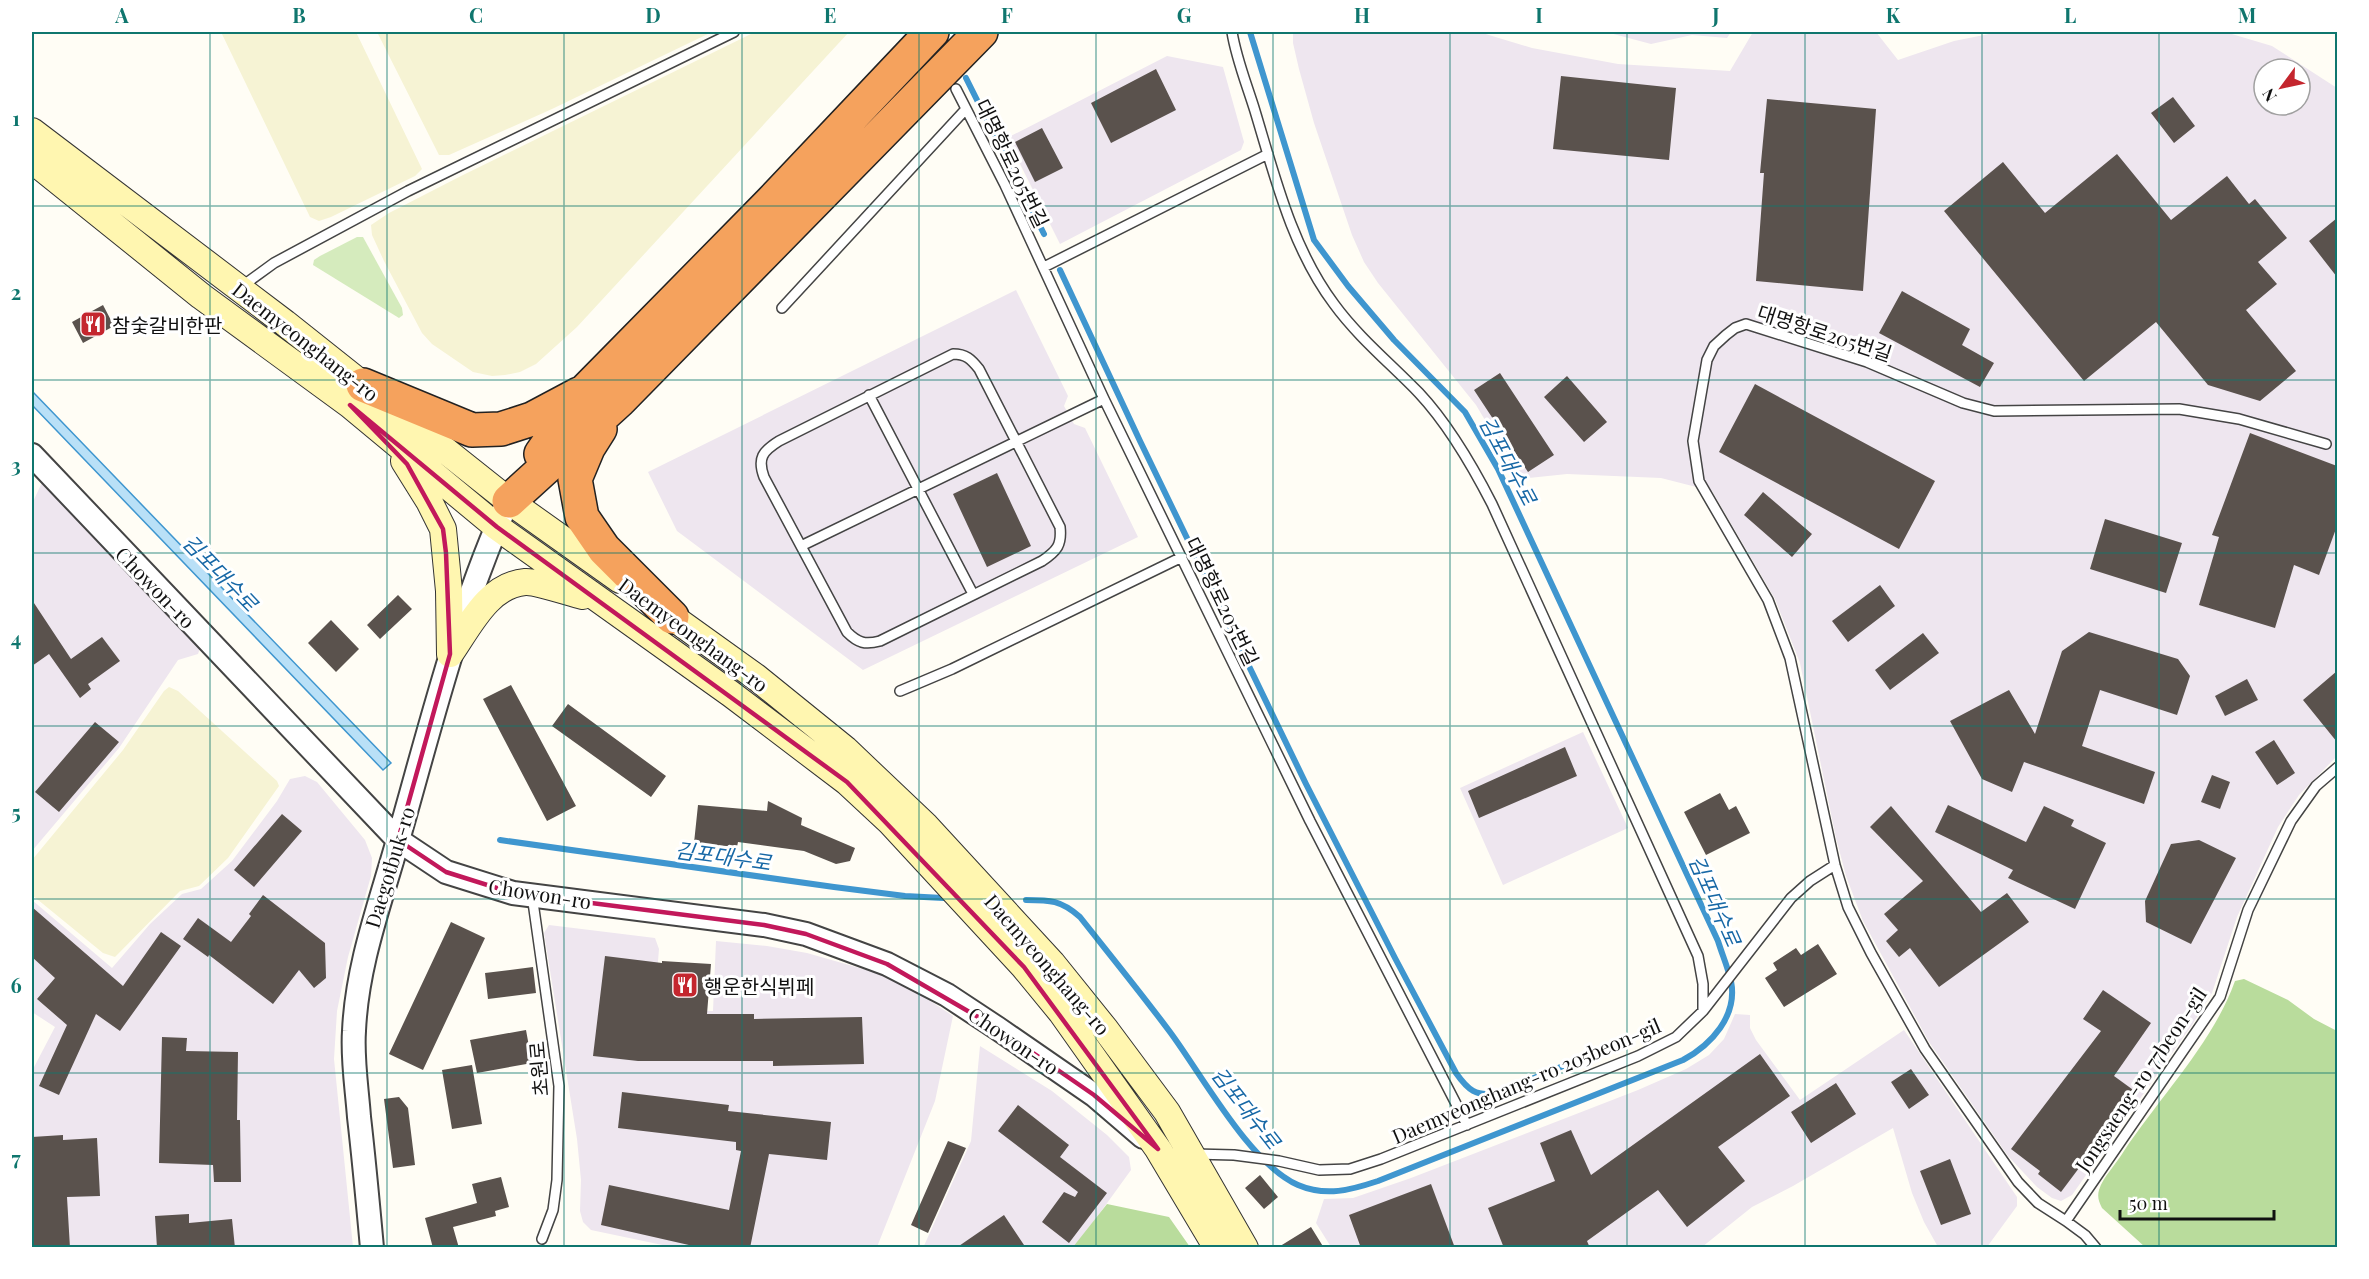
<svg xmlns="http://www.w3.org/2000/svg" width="2369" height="1279" font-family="'Playfair Display','Noto Sans KR',serif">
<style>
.industrial{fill:#eee6ef;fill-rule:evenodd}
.farmland{fill:#f6f3d4}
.green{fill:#d5ebbd}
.forest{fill:#b9dc9c}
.water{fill:#b9e0f7;stroke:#3f96cf;stroke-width:1.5}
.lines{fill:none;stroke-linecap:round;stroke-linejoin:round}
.stream{stroke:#3f96cf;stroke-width:6}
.building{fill:#5a524d}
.service-casing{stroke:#444;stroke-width:12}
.tertiary-casing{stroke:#444;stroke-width:26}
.secondary-casing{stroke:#333;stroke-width:28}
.motorway-casing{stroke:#222;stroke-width:36}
.service{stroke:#fff;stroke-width:9}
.tertiary{stroke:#fff;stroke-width:22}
.secondary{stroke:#fff6b0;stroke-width:26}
.motorway{stroke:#f5a25d;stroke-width:33}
.marked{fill:none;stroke:#c2185b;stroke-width:4.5;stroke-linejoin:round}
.grid{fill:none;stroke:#0f766e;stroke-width:1.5;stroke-opacity:0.55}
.labels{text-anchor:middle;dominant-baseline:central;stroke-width:6;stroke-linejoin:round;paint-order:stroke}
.street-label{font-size:20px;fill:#111;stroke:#fff}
.poi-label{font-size:20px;fill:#111;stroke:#fff;text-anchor:start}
.water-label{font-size:21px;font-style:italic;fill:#1768a6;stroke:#fff}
.neatline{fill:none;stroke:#0f766e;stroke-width:2}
.grid-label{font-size:20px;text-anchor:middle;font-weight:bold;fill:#0f766e}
</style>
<rect width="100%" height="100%" fill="#fffdf5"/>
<path class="industrial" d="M1293 32H1479L1532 48 1618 64 1730 71 1753 32H1876L1898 60 1954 41 1999 32H2225L2272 46 2337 88V756L2299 795 2278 827 2237 917 2212 993 2192 1025 2072 1195 2061 1201 2052 1198 2037 1187 2008 1156 1929 1042 1863 921 1846 876 1836 838 1800 663 1775 599 1712 491 1661 478 1567 474 1520 479 1476 405 1378 283 1364 262 1352 235 1314 123 1299 69 1293 43ZM2264 69H2300V105H2264Z
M1606 32H1731L1727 38 1692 35 1651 44Z
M1167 56 1223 67 1244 142 1241 150 1060 244 1007 138Z
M1016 290 1068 396 1064 406 1074 424 1085 428 1138 537 863 670 677 531 648 472Z
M44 478 201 645 198 654 178 660 119 748 32 851V504Z
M1583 732 1628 828 1503 885 1460 788Z
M305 776 317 782 365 840 372 858 371 876 348 957 337 1011 334 1059 353 1247H32V1071L55 1027 32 1012V900L112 968 150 924 182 894 201 889 232 861 277 801 290 779Z
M549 925 655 938 659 949 654 1010 713 1011 716 941 767 946 807 953 877 973 920 994 953 1016 935 1101 877 1247H672L591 1230 583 1222 580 1211 581 1180 577 1139 544 933Z
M1735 1014 1750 1015V1028L1756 1040 1800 1100 1904 1030 2017 1197V1206L1987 1247H1938L1924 1222 1912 1193 1893 1128 1793 1186 1752 1207 1702 1247H1331L1316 1223 1324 1199 1353 1198 1411 1178 1638 1090 1686 1069 1709 1055 1724 1039Z
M980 1046 1052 1091 1107 1135 1129 1157 1131 1170 1081 1239 1073 1247 923 1248 971 1141Z"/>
<path class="farmland" d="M221 32H356L422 169 415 176 331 217 319 221 310 217Z
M377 32H712L552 109 449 155H439Z
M755 32H849L577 327 536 364 520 372 505 375 492 376 473 372 432 344 422 333 384 261 372 235 371 225 389 213 461 176Z
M169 687 178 691 277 781 279 786 228 858 199 886 180 891 115 957 103 953 32 895V860L123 750 164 691Z"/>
<path class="green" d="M357 237H363L402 308 403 315 399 318 313 265 314 260 320 256Z"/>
<path class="forest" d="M2244 979 2288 1000 2314 1019 2337 1031V1247H2145L2102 1208C2099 1202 2097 1197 2099 1190 2103 1177 2117 1163 2124 1151 2160 1097 2214 1041 2235 981Z
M1107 1204 1169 1217 1190 1247H1073Z"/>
<path class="water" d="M32 391 391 763 383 770 32 405Z"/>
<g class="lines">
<path class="stream" d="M966 78 1044 234
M1060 270 1140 441 1306 784 1395 958 1456 1073C1468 1090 1476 1097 1497 1093L1590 1055
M500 840 834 887 905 896 943 898
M1026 900C1050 900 1061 900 1080 917 1110 955 1141 993 1170 1032 1202 1075 1250 1164 1298 1185 1326 1197 1351 1190 1378 1181L1683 1060C1711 1045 1738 1016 1731 981 1728 968 1722 954 1718 941L1498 469 1465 412 1394 340 1348 286 1314 240 1250 32"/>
</g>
<path class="building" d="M1156 69 1176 110 1111 143 1091 103Z
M1561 76 1676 88 1669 160 1553 149Z
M2173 97 2195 126 2174 143 2151 113Z
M1767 99 1876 109 1863 291 1756 281 1764 173H1760Z
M1042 128 1063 168 1035 182 1015 142Z
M2117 154 2171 220 2227 176 2249 204 2255 199 2287 238 2258 262 2277 284 2246 310 2296 371 2260 401 2208 385 2156 322 2084 381 1944 211 2003 162 2045 213Z
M2337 218V277L2309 241Z
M1902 291 1970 329 1962 345 1994 363 1980 387 1879 333Z
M103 305 114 326 83 343 72 322Z
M1500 373 1554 455 1528 472 1474 390Z
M1567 376 1607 422 1584 442 1544 397Z
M1755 384 1935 481 1899 549 1719 452Z
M2250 433 2337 466V526L2319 575 2294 565 2275 628 2199 605 2219 537 2212 535Z
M997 473 1031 546 987 567 953 494Z
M1763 492 1812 534 1792 557 1744 515Z
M2105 519 2182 543 2166 593 2090 569Z
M1880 585 1895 606 1848 642 1832 621Z
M398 595 412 609 380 639 367 625Z
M32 600 71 659 102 637 120 661 88 684 91 689 80 698 49 654 32 666Z
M331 620 359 649 336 672 308 643Z
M2089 632 2178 659 2190 676 2177 715 2100 690 2082 746 2155 772 2144 804 2024 762 2012 792 1982 779 1950 721 2009 690 2035 734 2062 651Z
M1923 633 1939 653 1890 690 1875 670Z
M2337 671V742L2303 700Z
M2247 679 2258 700 2225 716 2215 696Z
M511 685 576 806 547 821 483 699Z
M568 704 666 776 651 797 552 726Z
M95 722 119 742 59 812 35 792Z
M2274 740 2295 773 2277 785 2255 752Z
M1565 747 1577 776 1479 818 1468 791Z
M2212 775 2230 782 2220 809 2201 802Z
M1720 793 1729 810 1736 806 1750 833 1706 855 1684 812Z
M768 801 802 818 801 825 855 848 850 861 836 864 804 851 738 842 737 847 694 843 698 805 767 811Z
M1948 805 2026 842 2044 806 2074 820 2071 826 2106 843 2075 909 2008 878 2013 870 1935 832Z
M1891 806 1981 912 2007 893 2029 922 1939 987 1910 948 1899 957 1886 941 1898 930 1884 914 1923 881 1870 827Z
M282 814 302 831 254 887 234 870Z
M2199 840 2236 858 2191 944 2146 922 2145 901 2171 844Z
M263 895 325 943 326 978 314 988 299 970 273 1004 209 955 208 957 183 939 198 918 231 942 251 916 249 914Z
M32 907 123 986 161 932 181 946 120 1031 96 1014 59 1095 39 1086 67 1025 37 999 55 978 32 957Z
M451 922 485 938 423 1070 389 1054Z
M1818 944 1837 974 1784 1007 1765 978 1777 970 1773 963 1796 948 1801 955Z
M605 956 662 963V961L711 964 707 1014H754V1019L862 1017 864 1064 773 1066V1061H638L593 1056Z
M533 967 536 993 488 999 485 973Z
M2103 990 2151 1023 2114 1076 2136 1092 2061 1192 2038 1174 2040 1171 2011 1149 2101 1031 2083 1019Z
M526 1030 532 1063 477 1073 470 1040Z
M162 1037 187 1038 186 1051 238 1052 237 1120H240L241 1182H214L213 1165 159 1163Z
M1760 1054 1790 1096 1718 1147 1745 1181 1687 1227 1658 1190 1587 1241 1590 1248H1504L1488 1208 1555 1181 1540 1143 1571 1130 1591 1175Z
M472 1065 482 1124 452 1129 442 1070Z
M1911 1069 1929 1095 1909 1109 1891 1082Z
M1836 1083 1856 1114 1811 1143 1791 1112Z
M622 1092 729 1105 728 1111 831 1122 827 1160 769 1154 750 1248H702L601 1225 609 1185 729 1210 741 1151 736 1150V1142L618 1128Z
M399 1097 408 1108 415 1165 393 1168 384 1099Z
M1018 1105 1069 1145 1060 1157 1107 1193 1069 1243 1042 1222 1064 1192 1075 1197 1078 1192 998 1131Z
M63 1135V1140L97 1138 100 1196 67 1197 70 1248H32V1137Z
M948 1141 966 1148 928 1233 911 1225Z
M1950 1159 1971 1214 1941 1225 1920 1171Z
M1260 1175 1278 1197 1264 1209 1245 1188Z
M501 1177 509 1207 495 1211 496 1216 453 1227 459 1248H433L425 1218 477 1203 472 1184Z
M1431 1184 1455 1248H1361L1349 1215Z
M189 1214V1223L232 1219 235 1248H157L155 1216Z
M1004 1215 1026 1248H956Z
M1311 1227 1324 1248H1277Z"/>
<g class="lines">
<g class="service-casing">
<path id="service" d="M1232 32C1236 58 1247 85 1255 111 1275 177 1292 248 1334 304 1358 337 1391 364 1419 393 1449 425 1472 465 1492 504L1698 956 1703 984V1011
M956 89 1005 185 1104 399 1310 821 1467 1125
M1044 267 1268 154
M241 287 274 263 408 191 734 32
M782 308 966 109
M953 354C966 354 971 359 979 369L1060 527C1062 545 1057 551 1042 561L880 641C865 645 858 643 847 632L764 477C757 458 763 451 779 441Z
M869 395 973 594
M801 546 1104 399
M900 691 952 669 1182 557
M532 895 559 1086 557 1180 553 1210 542 1239
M1194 1154 1234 1155 1279 1161 1319 1170 1350 1169 1381 1159 1638 1056 1676 1037 1703 1011 1791 898 1810 881 1835 865
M2066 1221 2220 997 2248 910 2291 821 2316 786 2338 767
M2096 1248 2085 1235 2066 1221 2038 1203 2018 1182 1925 1049 1871 953 1848 907 1835 865 1790 658 1768 600 1699 481 1693 441 1707 360 1714 346 1726 335 1735 328 1746 324 1867 362 1963 403 1994 411 2179 409 2239 419 2326 444"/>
</g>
<g class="tertiary-casing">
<path id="tertiary" d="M32 455 398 840 446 872 513 893 764 925 806 934 887 964 947 995 997 1028 1094 1095 1143 1137
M372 1248C368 1204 364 1160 359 1117 357 1089 352 1059 354 1031 357 962 382 899 400 833 431 724 458 614 504 510"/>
</g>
<g class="secondary-casing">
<path id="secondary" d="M32 131 285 323 509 501 620 580
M32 160 201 296 350 405 497 527 731 694 847 782 890 822 1024 967 1061 1012 1158 1149 1217 1248
M404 461 429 501 443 529 449 591 450 654
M657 606 756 677 845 749 926 826 1052 963 1106 1030 1167 1112 1245 1248
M450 654C469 627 488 585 525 582 536 581 570 593 583 596"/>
</g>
<g class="motorway-casing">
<path id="motorway" d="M363 385 472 430 501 429 532 419 579 394
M600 429 588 448 575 479 582 517 604 549 672 617
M541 454 584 392 771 202 932 32
M509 501 620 400 981 32"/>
</g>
<use href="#service" class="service"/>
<use href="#tertiary" class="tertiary"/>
<use href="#secondary" class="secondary"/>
<use href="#motorway" class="motorway"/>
</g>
<path class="marked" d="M350 405 497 527 847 782 1024 967 1158 1149 1094 1095 997 1028 887 964 806 934 764 925 513 893 446 872 398 840 450 654 446 553 443 529 407 464Z"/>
<path class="grid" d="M210 32V1248M387 32V1248M564 32V1248M742 32V1248M919 32V1248M1096 32V1248M1273 32V1248M1450 32V1248M1627 32V1248M1805 32V1248M1982 32V1248M2159 32V1248M32 206H2338M32 380H2338M32 553H2338M32 726H2338M32 899H2338M32 1073H2338"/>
<defs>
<g id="restaurant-square" transform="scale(1.35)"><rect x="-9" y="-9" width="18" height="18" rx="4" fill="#c4262e" stroke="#fff"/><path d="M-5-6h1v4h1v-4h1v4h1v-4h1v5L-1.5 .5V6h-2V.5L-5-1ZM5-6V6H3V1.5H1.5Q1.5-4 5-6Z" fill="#fff"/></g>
</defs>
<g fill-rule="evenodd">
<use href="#restaurant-square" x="93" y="324"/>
<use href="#restaurant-square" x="685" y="985"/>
</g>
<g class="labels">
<g class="street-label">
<text transform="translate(1013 163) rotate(64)">대명항로205번길</text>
<text transform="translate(1825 332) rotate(18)">대명항로205번길</text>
<text transform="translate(306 341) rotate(38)">Daemyeonghang-ro</text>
<text transform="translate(156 587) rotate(46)">Chowon-ro</text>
<text transform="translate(1223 601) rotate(64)">대명항로205번길</text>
<text transform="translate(694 634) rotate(36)">Daemyeonghang-ro</text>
<text transform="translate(389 867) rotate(-73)">Daegotbuk-ro</text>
<text transform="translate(540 893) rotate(9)">Chowon-ro</text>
<text transform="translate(1048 964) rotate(49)">Daemyeonghang-ro</text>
<text transform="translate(1014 1040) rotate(34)">Chowon-ro</text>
<text transform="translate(538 1069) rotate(-95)">초원로</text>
<text transform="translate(2140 1079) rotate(-56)">Jongsaeng-ro 77beon-gil</text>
<text transform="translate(1526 1080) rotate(-23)">Daemyeonghang-ro 205beon-gil</text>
</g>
<g class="poi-label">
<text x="112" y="324">참숯갈비한판</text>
<text x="704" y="985">행운한식뷔페</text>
</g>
<g class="water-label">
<text transform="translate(1509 460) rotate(62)">김포대수로</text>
<text transform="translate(221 572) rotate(46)">김포대수로</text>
<text transform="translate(723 855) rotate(8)">김포대수로</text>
<text transform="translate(1716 900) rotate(66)">김포대수로</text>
<text transform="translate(1247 1107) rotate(52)">김포대수로</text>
</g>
</g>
<rect width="2369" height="1279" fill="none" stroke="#ffffff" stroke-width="66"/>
<g transform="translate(2282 87) rotate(237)"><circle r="28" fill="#ffffff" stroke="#a0a0a0" stroke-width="1.5"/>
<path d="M0-4.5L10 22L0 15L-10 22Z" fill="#c4262e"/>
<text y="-9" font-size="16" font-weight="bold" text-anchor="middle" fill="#111111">N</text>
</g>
<path d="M2120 1210v9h154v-9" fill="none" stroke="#111111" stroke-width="3"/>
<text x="2129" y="1210" font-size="18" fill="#111111" stroke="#ffffff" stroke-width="4.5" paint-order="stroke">50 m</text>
<rect x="33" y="33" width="2303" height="1213" class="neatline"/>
<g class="grid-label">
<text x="122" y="23">A</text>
<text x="299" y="23">B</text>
<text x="476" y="23">C</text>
<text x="653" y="23">D</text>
<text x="830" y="23">E</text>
<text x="1007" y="23">F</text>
<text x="1184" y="23">G</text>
<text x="1362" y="23">H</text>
<text x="1539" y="23">I</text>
<text x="1716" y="23">J</text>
<text x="1893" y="23">K</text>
<text x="2070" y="23">L</text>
<text x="2247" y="23">M</text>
<text x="16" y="126">1</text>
<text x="16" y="300">2</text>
<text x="16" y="473">3</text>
<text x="16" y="646">4</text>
<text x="16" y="820">5</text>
<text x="16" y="993">6</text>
<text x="16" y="1166">7</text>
</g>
</svg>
